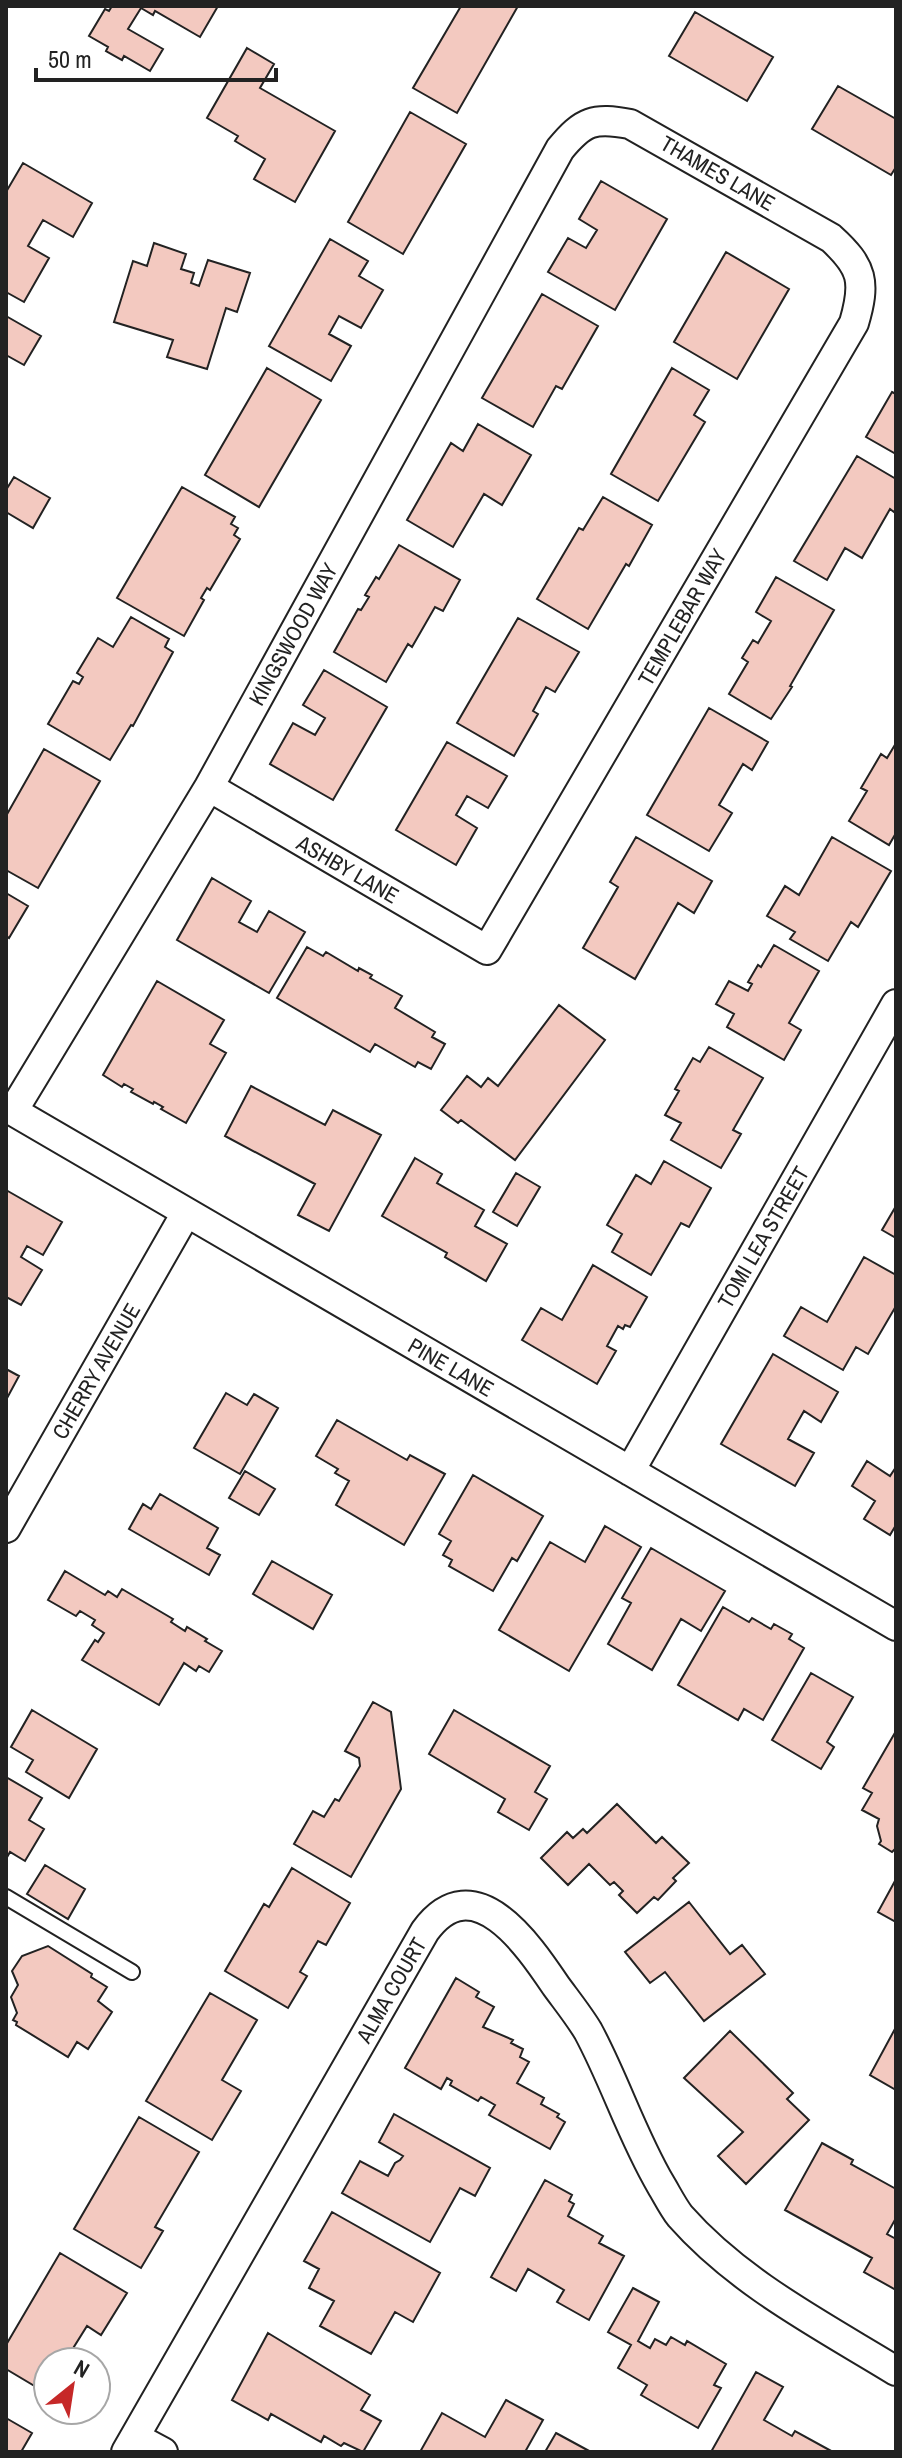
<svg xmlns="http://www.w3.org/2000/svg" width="902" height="2458" font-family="'Archivo Narrow',sans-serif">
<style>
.building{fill:#f3c9c0;stroke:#222;stroke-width:2}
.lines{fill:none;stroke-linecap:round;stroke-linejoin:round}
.service-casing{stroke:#222;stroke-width:18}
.minor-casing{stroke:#222;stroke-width:32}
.service{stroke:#fff;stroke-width:14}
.minor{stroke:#fff;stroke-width:28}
.labels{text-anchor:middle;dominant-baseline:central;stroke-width:6;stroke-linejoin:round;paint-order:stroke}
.street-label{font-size:22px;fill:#222;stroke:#fff}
</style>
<rect width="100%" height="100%" fill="#fff"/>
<path class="building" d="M112 6H218L200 37 155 11 153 15 141 8 128 29 163 49 150 71 124 56 122 60 106 51 108 47 89 36 105 9 109 11Z
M461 6H518L457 113 413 88Z
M695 12 773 57 747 101 669 56Z
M247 48 274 64 260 88 335 131 295 202 254 179 265 159 235 141 238 136 207 118Z
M838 86 896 119V167L891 175 812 129Z
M410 112 466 144 403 254 348 222Z
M23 163 92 203 73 237 43 220 28 246 49 258 24 302 6 292V192Z
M601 181 667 219 615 310 548 272 568 238 586 248 597 230 579 219Z
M330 239 368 261 359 276 383 290 361 328 339 316 329 334 351 346 331 381 269 346Z
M154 243 186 254 181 269 194 273 191 283 199 286 208 260 250 273 237 312 226 308 207 369 167 357 173 340 114 322 133 261 147 266Z
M726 252 789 289 737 379 674 342Z
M542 294 598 326 562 389 556 386 533 427 482 398Z
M6 316 41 336 24 365 6 355Z
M267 368 321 400 259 507 205 475Z
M672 368 709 390 694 415 705 422 658 501 611 474Z
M892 392 896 394V454L866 437Z
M478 424 531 455 502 505 484 494 453 547 407 520 451 443 463 451Z
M857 456 896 479V509L894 512 890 509 862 558 845 548 827 580 794 561Z
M14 477 50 498 33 528 6 512V490Z
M182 487 235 517 231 524 238 528 234 535 240 539 210 590 207 588 201 598 204 600 184 636 117 598Z
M603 497 652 525 629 566 626 564 588 629 537 599 579 528 583 530Z
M399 545 460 580 443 611 435 607 412 647 408 644 386 682 334 652 358 609 361 610 369 597 365 595 376 577 379 579Z
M776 577 834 610 790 686 792 687 771 719 729 694 748 662 742 658 753 640 758 643 771 621 756 612Z
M131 617 169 639 165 647 173 652 133 726 131 725 110 760 48 724 73 681 79 684 83 677 77 673 98 638 113 647Z
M518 618 579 652 555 692 546 687 533 711 538 714 514 756 457 723Z
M324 670 387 707 333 800 270 764 293 723 315 735 325 718 303 705Z
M709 708 768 742 752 770 743 764 719 805 732 813 709 851 647 815Z
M447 742 507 776 488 808 467 796 456 815 477 828 456 865 396 830Z
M896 743V833L889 845 849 821 867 791 861 788 881 754 887 758Z
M44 749 100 781 38 888 6 870V816Z
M636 837 712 881 694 913 678 903 635 979 583 948 618 887 610 882Z
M832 837 891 871 858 927 851 922 828 961 790 939 795 932 767 916 785 886 799 895Z
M212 878 251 901 239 922 257 932 269 911 305 932 269 993 177 940Z
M6 893 28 906 9 938 6 936Z
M774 945 819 971 789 1023 801 1030 784 1060 727 1027 734 1014 716 1004 729 981 748 991 752 984 748 982 758 965 761 967Z
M307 947 323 956 326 952 358 971 359 968 372 975 370 978 402 996 395 1008 435 1032 432 1037 445 1044 431 1069 418 1062 415 1067 375 1044 370 1052 277 998Z
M157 981 224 1020 210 1044 226 1053 186 1123 161 1109 163 1107 154 1102 153 1104 131 1092 133 1089 124 1084 122 1087 103 1075Z
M559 1005 605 1040 515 1160 461 1120 458 1123 441 1110 467 1076 481 1087 488 1078 498 1086Z
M709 1047 763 1078 733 1130 741 1134 721 1168 671 1140 681 1123 665 1115 679 1091 675 1089 693 1058 700 1062Z
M251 1086 325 1125 333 1110 381 1135 329 1231 298 1215 315 1184 225 1136Z
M415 1158 442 1174 437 1183 484 1210 475 1226 507 1244 486 1281 445 1257 447 1253 382 1216Z
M664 1161 711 1188 689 1227 681 1223 651 1275 612 1252 622 1234 607 1225 636 1175 651 1184Z
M516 1173 540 1187 517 1226 493 1212Z
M6 1190 62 1222 43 1255 27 1246 21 1257 42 1270 21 1305 6 1297Z
M896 1206V1238L882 1230Z
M864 1257 896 1275V1306L868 1354 856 1347 843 1370 784 1336 801 1307 827 1322Z
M593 1265 647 1297 630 1327 625 1325 623 1329 618 1326 607 1346 616 1351 597 1384 522 1340 541 1308 562 1320Z
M773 1354 838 1392 821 1422 804 1411 788 1439 814 1453 795 1486 721 1444Z
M6 1369 19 1376 6 1400Z
M226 1393 247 1405 254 1394 278 1408 240 1474 194 1448Z
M337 1420 407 1460 410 1455 445 1474 404 1545 336 1505 349 1481 335 1473 338 1469 316 1456Z
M867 1461 890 1476 896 1467V1525L890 1535 864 1519 875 1501 852 1486Z
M245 1471 275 1489 259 1515 229 1498Z
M473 1475 543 1516 517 1561 512 1558 493 1591 449 1566 452 1560 443 1555 451 1541 439 1534Z
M160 1494 218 1528 207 1548 220 1555 209 1575 129 1529 143 1504 151 1509Z
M605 1526 641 1547 569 1671 499 1630 550 1542 585 1562Z
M651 1548 725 1591 701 1631 681 1619 652 1670 608 1644 631 1603 622 1598Z
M272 1561 332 1595 313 1629 253 1594Z
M65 1571 105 1595 108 1591 117 1597 122 1589 173 1619 171 1622 185 1631 187 1627 207 1639 205 1641 222 1651 209 1672 199 1666 196 1671 184 1663 159 1705 82 1660 95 1640 98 1642 104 1633 92 1625 95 1620 80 1611 76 1616 48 1600Z
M723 1607 749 1622 752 1618 771 1629 774 1624 792 1634 789 1639 804 1648 763 1720 744 1709 738 1720 678 1685Z
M811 1673 853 1697 827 1742 834 1747 821 1769 772 1740Z
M373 1702 391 1712 401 1789 351 1877 294 1844 313 1811 324 1817 335 1799 339 1801 360 1766 359 1758 345 1751Z
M32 1710 97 1749 69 1798 26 1772 33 1760 11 1747Z
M454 1710 550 1766 535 1792 547 1799 529 1830 498 1812 505 1799 429 1754Z
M896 1731V1848L892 1852 879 1844 881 1841 877 1826 879 1819 862 1810 872 1793 863 1788Z
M6 1777 42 1798 29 1820 44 1829 25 1861 10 1852 6 1859Z
M617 1804 656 1843 662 1837 689 1863 673 1878 676 1881 658 1900 654 1897 637 1913 619 1895 623 1891 614 1882 610 1885 589 1864 568 1885 541 1858 567 1832 573 1838 583 1829 587 1833Z
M45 1865 85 1889 68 1919 27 1894Z
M292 1868 350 1903 326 1945 318 1941 300 1972 307 1976 288 2008 225 1971 264 1904 269 1907Z
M895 1881 896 1882V1922L878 1912Z
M689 1902 730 1954 742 1945 765 1974 704 2021 665 1972 650 1983 625 1952Z
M48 1946 92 1974 91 1977 107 1987 98 2001 112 2012 88 2049 77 2042 68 2057 16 2025 17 2022 13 2020 17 2013 11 1997 18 1985 12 1971 22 1956Z
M456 1978 479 1992 476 1997 494 2007 483 2027 513 2040 511 2043 523 2049 520 2057 529 2062 517 2083 544 2098 541 2104 559 2114 557 2117 565 2122 550 2149 489 2115 495 2105 481 2097 478 2101 450 2085 452 2081 447 2078 441 2089 405 2068Z
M210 1993 257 2020 222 2080 241 2091 212 2140 146 2101Z
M896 2027V2090L870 2075Z
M730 2031 793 2093 787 2099 809 2120 746 2184 718 2156 743 2132 684 2078Z
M394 2114 490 2168 475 2196 460 2188 430 2242 342 2193 360 2161 388 2176 395 2163 400 2160 403 2156 379 2142Z
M139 2117 199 2152 155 2227 163 2231 141 2268 74 2229Z
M822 2143 853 2160 851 2164 896 2189V2218L887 2234 896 2239V2290L864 2272 872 2258 785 2210Z
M545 2180 572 2195 569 2201 574 2204 568 2216 603 2236 599 2243 624 2256 589 2320 557 2302 564 2290 528 2269 516 2291 491 2277Z
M332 2212 440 2273 413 2322 395 2312 371 2354 320 2326 334 2301 309 2288 319 2269 304 2261Z
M60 2253 127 2293 101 2335 87 2326 72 2350 77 2353 71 2362H48V2394L6 2369V2345Z
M633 2288 659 2302 638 2341 650 2348 655 2339 666 2345 671 2337 685 2345 687 2341 726 2364 714 2385 721 2388 698 2428 641 2395 647 2385 618 2368 631 2345 608 2332Z
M268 2333 370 2395 361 2410 381 2421 363 2452 344 2443 341 2446 324 2436 321 2442 271 2414 268 2420 232 2400Z
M756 2372 783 2387 764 2420 792 2436 795 2431 833 2452H711Z
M506 2400 543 2420 525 2452H420L442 2413 485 2437Z
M6 2418 32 2433 21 2452H6Z
M556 2433 591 2452H545Z"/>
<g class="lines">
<g class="service-casing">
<path id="service" d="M6 1897 132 1972"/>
</g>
<g class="minor-casing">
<path id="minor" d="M6 1107 896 1626
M13 1111 209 787 560 149C583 121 594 117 630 124L831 238C863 267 866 282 854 323L487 950 209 787
M630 1471 896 1004
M6 1528 186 1213
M135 2437 163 2452
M126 2452 425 1931C474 1864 529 1946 556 1986 567 2001 579 2016 588 2031 615 2081 632 2136 661 2185 667 2195 673 2207 680 2216 739 2283 821 2325 896 2371"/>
</g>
<use href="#service" class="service"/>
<use href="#minor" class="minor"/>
</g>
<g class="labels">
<g class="street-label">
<text transform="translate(718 173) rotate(30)">THAMES LANE</text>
<text transform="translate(682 617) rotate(-60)">TEMPLEBAR WAY</text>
<text transform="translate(293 634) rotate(-61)">KINGSWOOD WAY</text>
<text transform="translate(348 869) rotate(30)">ASHBY LANE</text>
<text transform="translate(763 1237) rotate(-60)">TOMI LEA STREET</text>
<text transform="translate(451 1367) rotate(30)">PINE LANE</text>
<text transform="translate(96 1371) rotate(-60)">CHERRY AVENUE</text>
<text transform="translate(391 1990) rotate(-60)">ALMA COURT</text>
</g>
</g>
<rect width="902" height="2458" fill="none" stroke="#222222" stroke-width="16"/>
<g transform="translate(72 2386) rotate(30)"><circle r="38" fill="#ffffff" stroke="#a7a7a7" stroke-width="2"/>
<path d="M0-6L14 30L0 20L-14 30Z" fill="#c62828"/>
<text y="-12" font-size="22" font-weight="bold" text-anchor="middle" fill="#222222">N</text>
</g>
<path d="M36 68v12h240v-12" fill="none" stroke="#222222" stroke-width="4"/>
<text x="48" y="68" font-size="24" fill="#222222" stroke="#ffffff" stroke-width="6" paint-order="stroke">50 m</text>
</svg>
